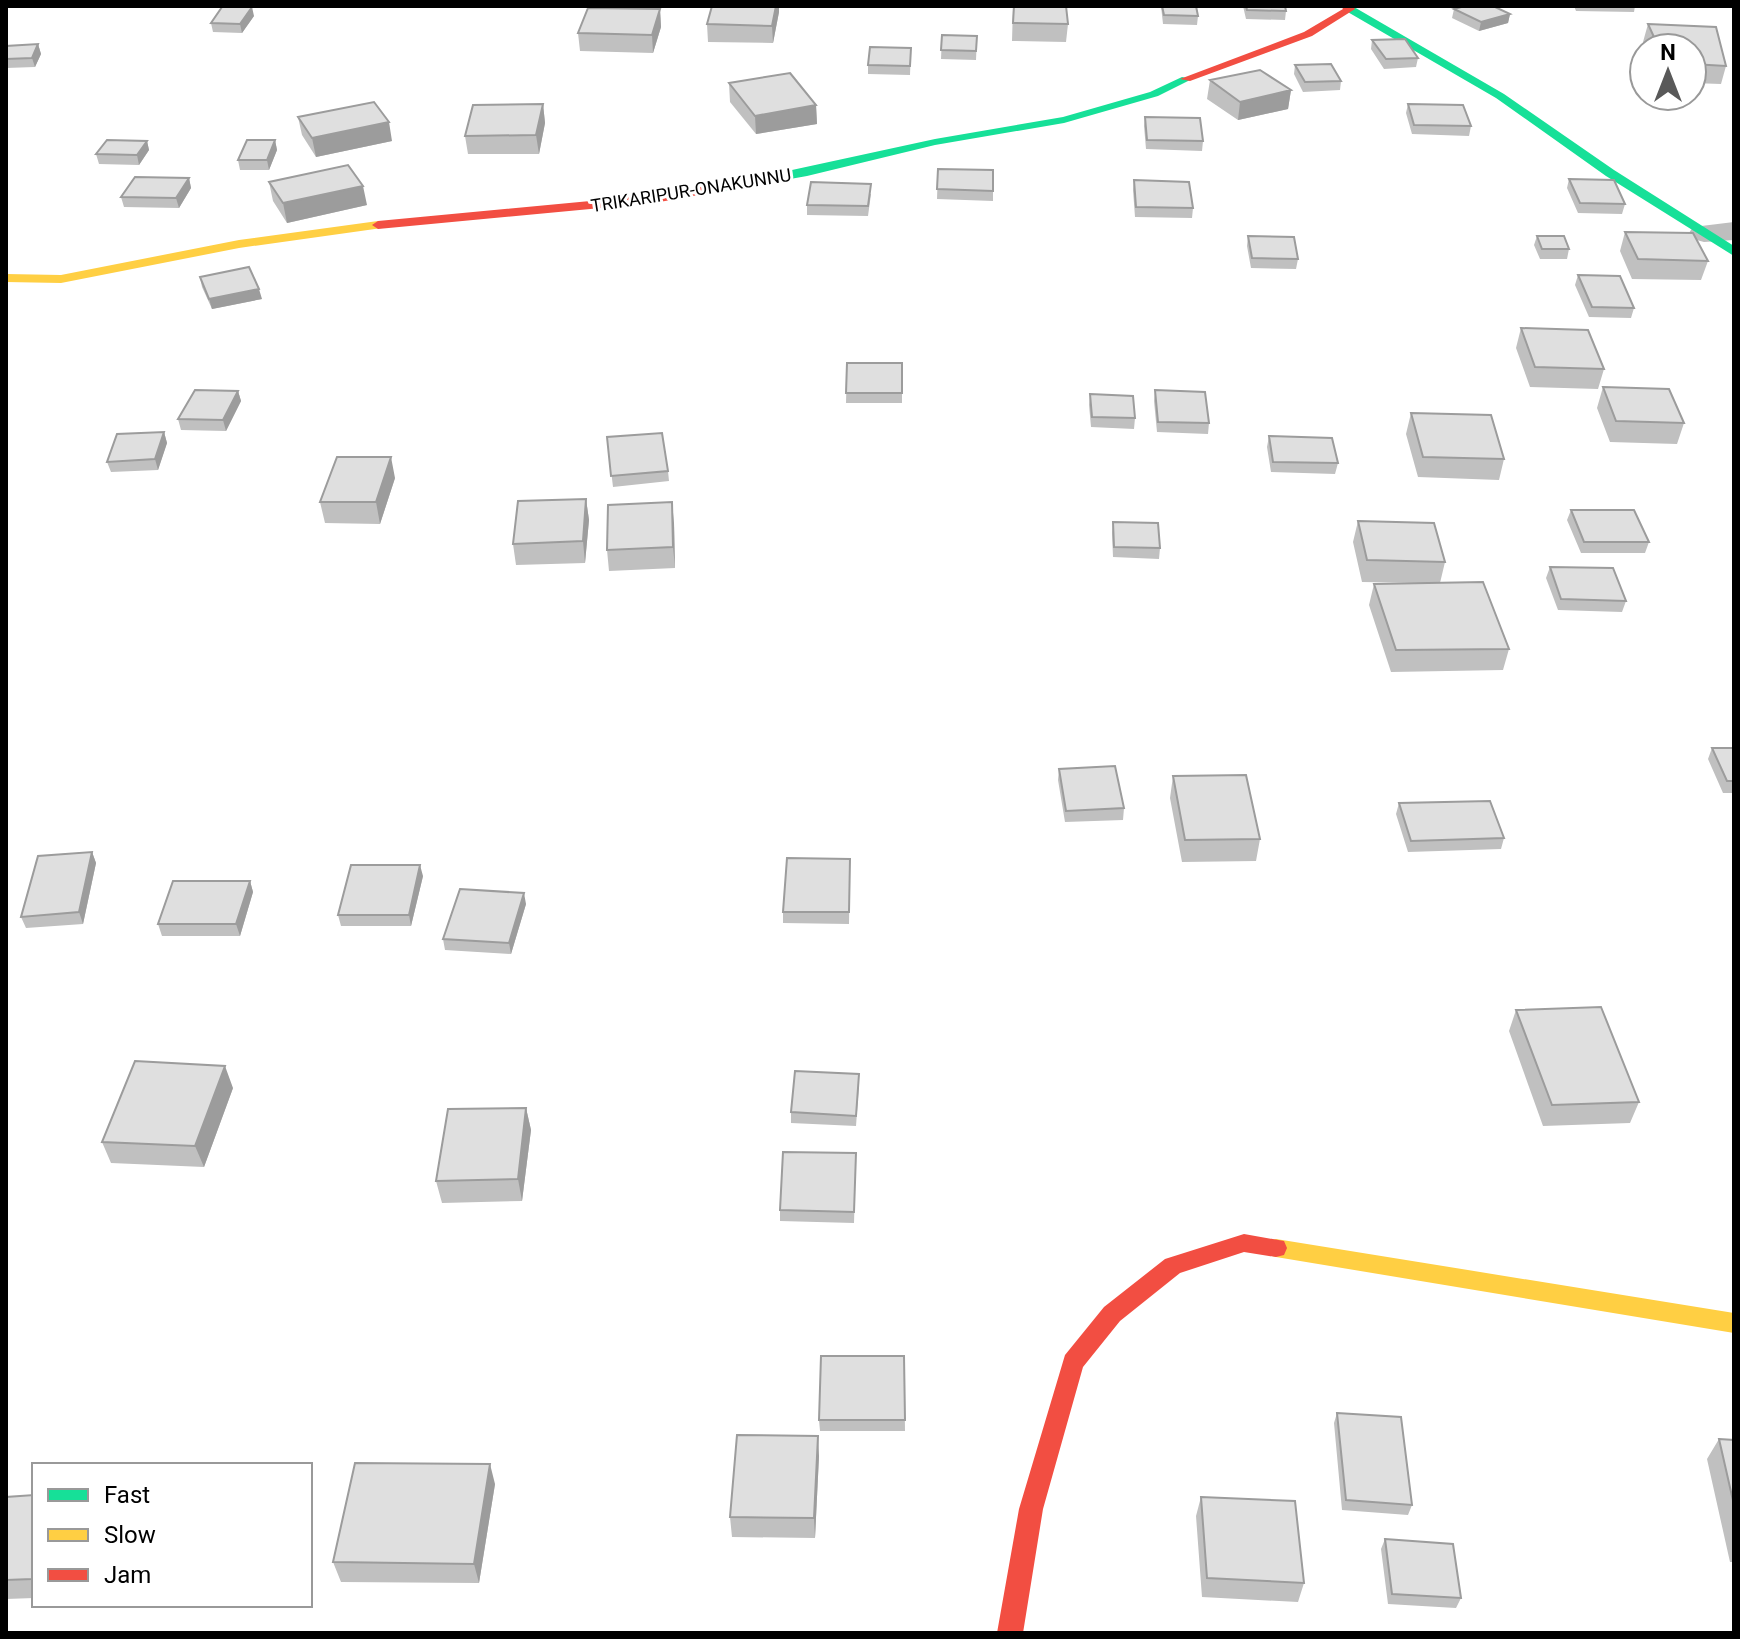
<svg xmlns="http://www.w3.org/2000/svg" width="1740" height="1639" font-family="Roboto,sans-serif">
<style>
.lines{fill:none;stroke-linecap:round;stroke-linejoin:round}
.street{fill:#bebebe;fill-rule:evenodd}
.fast{fill:#16e098;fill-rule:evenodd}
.slow{fill:#ffcf43;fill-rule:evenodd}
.jam{fill:#f24e42;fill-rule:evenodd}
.wall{fill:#c0c0c0}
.shaded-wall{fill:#9c9c9c}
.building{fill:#dfdfdf;stroke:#9c9c9c;stroke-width:2}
.labels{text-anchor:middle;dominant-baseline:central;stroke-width:6;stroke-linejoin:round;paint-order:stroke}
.far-street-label{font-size:18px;fill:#000;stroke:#fff}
</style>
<rect width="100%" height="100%" fill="#fff"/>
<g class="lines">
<path class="street" d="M1734 222V240L1704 242 1693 239 1689 233 1693 227Z"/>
<path class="fast" d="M1346 7H1354L1504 94 1614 170 1734 246V256L1606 176 1496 98 1346 11Z
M1182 77 1192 79 1158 96 1064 123 935 145 807 176 711 193 705 189 935 139 1063 117 1150 92Z"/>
<path class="slow" d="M378 221 382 222V228L239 248 61 283 6 282V274L61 275 239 240Z
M1276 1239 1734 1313V1333L1276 1257 1268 1255 1265 1248 1268 1241Z"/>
<path class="jam" d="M1341 6H1353L1355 9 1312 36 1190 81 1180 79 1304 32 1343 9Z
M711 185 717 189 715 192 654 203 378 229 372 225 378 221 654 195Z
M1244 1234 1284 1241 1287 1248 1284 1255 1276 1257 1244 1252 1180 1273 1120 1321 1083 1367 1043 1509 1023 1633H997L1019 1509 1065 1355 1104 1307 1165 1259Z"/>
</g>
<path class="wall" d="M1013 6 1068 24 1066 42 1012 41Z
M1161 6H1196L1198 16 1197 25 1163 24Z
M1243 6H1285L1286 11 1285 20 1246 19Z
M1574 6H1635L1634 12 1576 11Z
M660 9 661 27 653 53 580 51 578 33Z
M1454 9 1510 14 1508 23 1479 31 1452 18Z
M779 12 773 43 708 42 707 24Z
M254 16 242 33 213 32 211 23Z
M1648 24 1726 66 1721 84 1692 83V48H1646L1643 42Z
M942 35 977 36 976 60 941 59Z
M1372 40 1418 58 1416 67 1384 69 1371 49Z
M38 44 41 54 35 67 6 68V46Z
M911 48 910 75 868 74V65Z
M1295 65 1341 81 1340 90 1303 92 1294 74Z
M1210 80 1291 90 1288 109 1238 120 1207 99Z
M729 83 816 105 817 124 756 134 730 102Z
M543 104 545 123 539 154H468L465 136Z
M1408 104 1471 126 1469 136 1412 134 1406 113Z
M298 117 392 141 316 157 302 135Z
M1145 117 1203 141 1202 151 1146 149 1144 126Z
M275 140 277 150 269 170H240L238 160Z
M147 141 149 150 139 165 99 164 96 154Z
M938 169 993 170V201L937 199Z
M189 178 191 188 179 208 124 207 121 197Z
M1569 179 1625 204 1622 214 1578 213 1567 188Z
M1134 180 1193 208 1192 218 1135 217 1133 190Z
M269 182 367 205 287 223 273 201Z
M871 194 868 216 807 215V205Z
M1625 232 1708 261 1701 280 1632 279 1620 251Z
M1248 236 1298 259 1296 269 1251 268 1247 246Z
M1537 236 1569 249 1567 259H1540L1534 245Z
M1578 275 1634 308 1631 318 1589 317 1575 285Z
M200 277 262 299 212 309 202 287Z
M1521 328 1604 369 1598 389 1530 387 1516 348Z
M847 363H902V403H846Z
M1603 387 1684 423 1677 444 1610 442 1597 408Z
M1155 390 1209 423 1208 434 1157 432 1154 401Z
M238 391 241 401 226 431 181 430 178 419Z
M1090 394 1135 418 1134 429 1091 427 1089 405Z
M1411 413 1504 459 1499 480 1418 477 1406 434Z
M164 432 167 443 158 470 111 472 107 462Z
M1269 436 1338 463 1335 474 1271 472 1267 447Z
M607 437 668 471 669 481 613 487Z
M395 478 380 524 325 523 320 502Z
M586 499 589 520 585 563 516 565 513 544Z
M1571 510 1649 542 1645 553H1581L1567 520Z
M1358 521 1445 562 1440 583 1509 649 1503 670 1391 672 1369 605 1374 584 1428 583 1362 582 1353 542Z
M1113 522 1160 548 1159 559 1113 557 1112 533Z
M674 523 675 568 609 571 607 550Z
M1550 567 1626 601 1622 612 1558 610 1546 578Z
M1712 748H1734V793H1723L1708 759Z
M1059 769 1124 808 1123 820 1065 822 1058 780Z
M1173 776 1260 839 1256 861 1182 862 1170 798Z
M1399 803 1504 838 1501 849 1408 852 1396 814Z
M92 852 96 863 83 924 26 928 21 917Z
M850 859 849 924 783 923V912Z
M423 876 411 926H341L338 915Z
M250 881 253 892 240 936H162L158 924Z
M526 904 511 954 445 950 443 939Z
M1516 1010 1639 1102 1630 1123 1543 1126 1509 1031Z
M859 1085 856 1126 791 1123V1112Z
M233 1088 204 1167 111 1163 102 1142Z
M526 1108 531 1130 522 1201 442 1203 436 1181Z
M856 1153 854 1223 780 1221V1210Z
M904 1356 905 1431H820L819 1420Z
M1337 1413 1412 1505 1408 1515 1342 1510 1334 1423Z
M1719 1439 1734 1440V1562H1730L1707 1459Z
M819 1456 815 1538 732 1537 730 1517Z
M495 1484 479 1583 341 1582 333 1562Z
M34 1495V1598L6 1599V1497Z
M1201 1497 1304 1583 1298 1602 1202 1597 1196 1516Z
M1385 1539 1461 1598 1456 1608 1388 1604 1381 1549Z"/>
<path class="shaded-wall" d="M776 6H779V12L773 43 772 26Z
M252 7 254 16 242 33 240 24Z
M660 9 661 27 653 53 652 35Z
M1510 14 1508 23 1479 31 1481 22Z
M38 44 41 54 35 67 32 58Z
M1291 90 1288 109 1238 120 1240 102Z
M543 104 545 123 539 154 536 135Z
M816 105 817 124 756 134 755 116Z
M389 122 392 141 316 157 312 138Z
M275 140 277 150 269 170 267 160Z
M147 141 149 150 139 165 137 155Z
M189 178 191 188 179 208 176 198Z
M363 186 367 205 287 223 283 203Z
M259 289 262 299 212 309 209 299Z
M238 391 241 401 226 431 223 420Z
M164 432 167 443 158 470 155 459Z
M391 457 395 478 380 524 376 502Z
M586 499 589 520 585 563 583 541Z
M672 502 674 523 675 568 673 547Z
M92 852 96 863 83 924 79 912Z
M420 865 423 876 411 926 409 915Z
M250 881 253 892 240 936 236 924Z
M524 893 526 904 511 954 509 943Z
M225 1066 233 1088 204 1167 195 1146Z
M526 1108 531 1130 522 1201 518 1179Z
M818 1436 819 1456 815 1538 814 1518Z
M490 1464 495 1484 479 1583 474 1564Z"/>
<path class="building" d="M712 6H776L772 26 707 24Z
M1014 6H1066L1068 24 1013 23Z
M1162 6H1196L1198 16 1164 15Z
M1246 6H1285L1286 11 1247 10Z
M1465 6H1493L1510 14 1481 22 1454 9Z
M222 7H252L240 24 211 23Z
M588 8 660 9 652 35 578 33Z
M1648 24 1716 27 1726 66 1692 64V48H1659Z
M942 35 977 36 976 51 941 50Z
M1405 39 1418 58 1386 59 1372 40Z
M38 44 32 58 6 59V46Z
M870 47 911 48 910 66 868 65Z
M1331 64 1341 81 1305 82 1295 65Z
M1260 70 1291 90 1240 102 1210 80Z
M790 73 816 105 755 116 729 83Z
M374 102 389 122 312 138 298 117Z
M543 104 536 135 465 136 473 105Z
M1408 104 1463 105 1471 126 1414 125Z
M1145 117 1200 118 1203 141 1147 140Z
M107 140 147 141 137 155 96 154Z
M247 140H275L267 160H238Z
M348 165 363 186 283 203 269 182Z
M938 169 993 170V191L937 189Z
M135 177 189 178 176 198 121 197Z
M1569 179 1614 180 1625 204 1580 203Z
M1134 180 1189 182 1193 208 1136 207Z
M811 182 871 184 868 206 807 205Z
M1625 232 1693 233 1708 261 1638 259Z
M1248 236 1294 237 1298 259 1252 258Z
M1537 236H1564L1569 249H1542Z
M249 267 259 289 209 299 200 277Z
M1578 275 1620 276 1634 308 1592 307Z
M1521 328 1588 330 1604 369 1535 367Z
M847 363H902V393H846Z
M1603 387 1669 389 1684 423 1616 421Z
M195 390 238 391 223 420 178 419Z
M1155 390 1205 392 1209 423 1158 422Z
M1090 394 1133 396 1135 418 1092 417Z
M1411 413 1491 415 1504 459 1423 457Z
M164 432 155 459 107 462 117 434Z
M662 433 668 471 611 476 607 437Z
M1269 436 1332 438 1338 463 1273 462Z
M337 457H391L376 502H320Z
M586 499 583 541 513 544 518 501Z
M672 502 673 547 607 550 608 505Z
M1571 510H1634L1649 542H1584Z
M1358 521 1434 523 1445 562 1367 560Z
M1113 522 1158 523 1160 548 1114 547Z
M1550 567 1613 568 1626 601 1561 599Z
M1483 582 1509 649 1396 650 1374 584Z
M1712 748H1734V781H1727Z
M1115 766 1124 808 1066 811 1059 769Z
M1246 775 1260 839 1185 840 1173 776Z
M1490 801 1504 838 1411 841 1399 803Z
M92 852 79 912 21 917 38 856Z
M787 858 850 859 849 912H783Z
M351 865H420L409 915H338Z
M173 881H250L236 924H158Z
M460 889 524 893 509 943 443 939Z
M1601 1007 1639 1102 1552 1105 1516 1010Z
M135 1061 225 1066 195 1146 102 1142Z
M795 1071 859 1074 856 1116 791 1112Z
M526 1108 518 1179 436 1181 448 1109Z
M783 1152 856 1153 854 1212 780 1210Z
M821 1356H904L905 1420H819Z
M1337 1413 1401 1417 1412 1505 1346 1500Z
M737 1435 818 1436 814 1518 730 1517Z
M1719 1439 1734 1440V1505Z
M355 1463 490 1464 474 1564 333 1562Z
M34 1495V1571L32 1579 6 1580V1497Z
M1201 1497 1295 1501 1304 1583 1207 1578Z
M1385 1539 1453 1544 1461 1598 1392 1594Z"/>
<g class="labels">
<g class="far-street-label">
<text transform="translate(691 190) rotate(-9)">TRIKARIPUR-ONAKUNNU</text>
</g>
</g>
<rect width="1740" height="1639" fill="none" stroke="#000000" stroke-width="16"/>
<rect x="32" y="1463" width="280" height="144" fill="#ffffff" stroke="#999999" stroke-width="2"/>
<rect x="48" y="1489" width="40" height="12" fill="#16e098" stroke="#999999" stroke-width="2"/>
<text x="104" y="1503" font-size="24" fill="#000000">Fast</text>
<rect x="48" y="1529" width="40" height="12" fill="#ffcf43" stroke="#999999" stroke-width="2"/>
<text x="104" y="1543" font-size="24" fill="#000000">Slow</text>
<rect x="48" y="1569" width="40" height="12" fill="#f24e42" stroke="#999999" stroke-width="2"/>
<text x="104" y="1583" font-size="24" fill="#000000">Jam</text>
<g transform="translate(1668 72)"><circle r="38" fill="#ffffff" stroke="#999999" stroke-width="2"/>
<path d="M0-6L14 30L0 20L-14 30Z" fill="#595959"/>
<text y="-12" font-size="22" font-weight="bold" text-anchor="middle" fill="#000000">N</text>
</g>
</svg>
